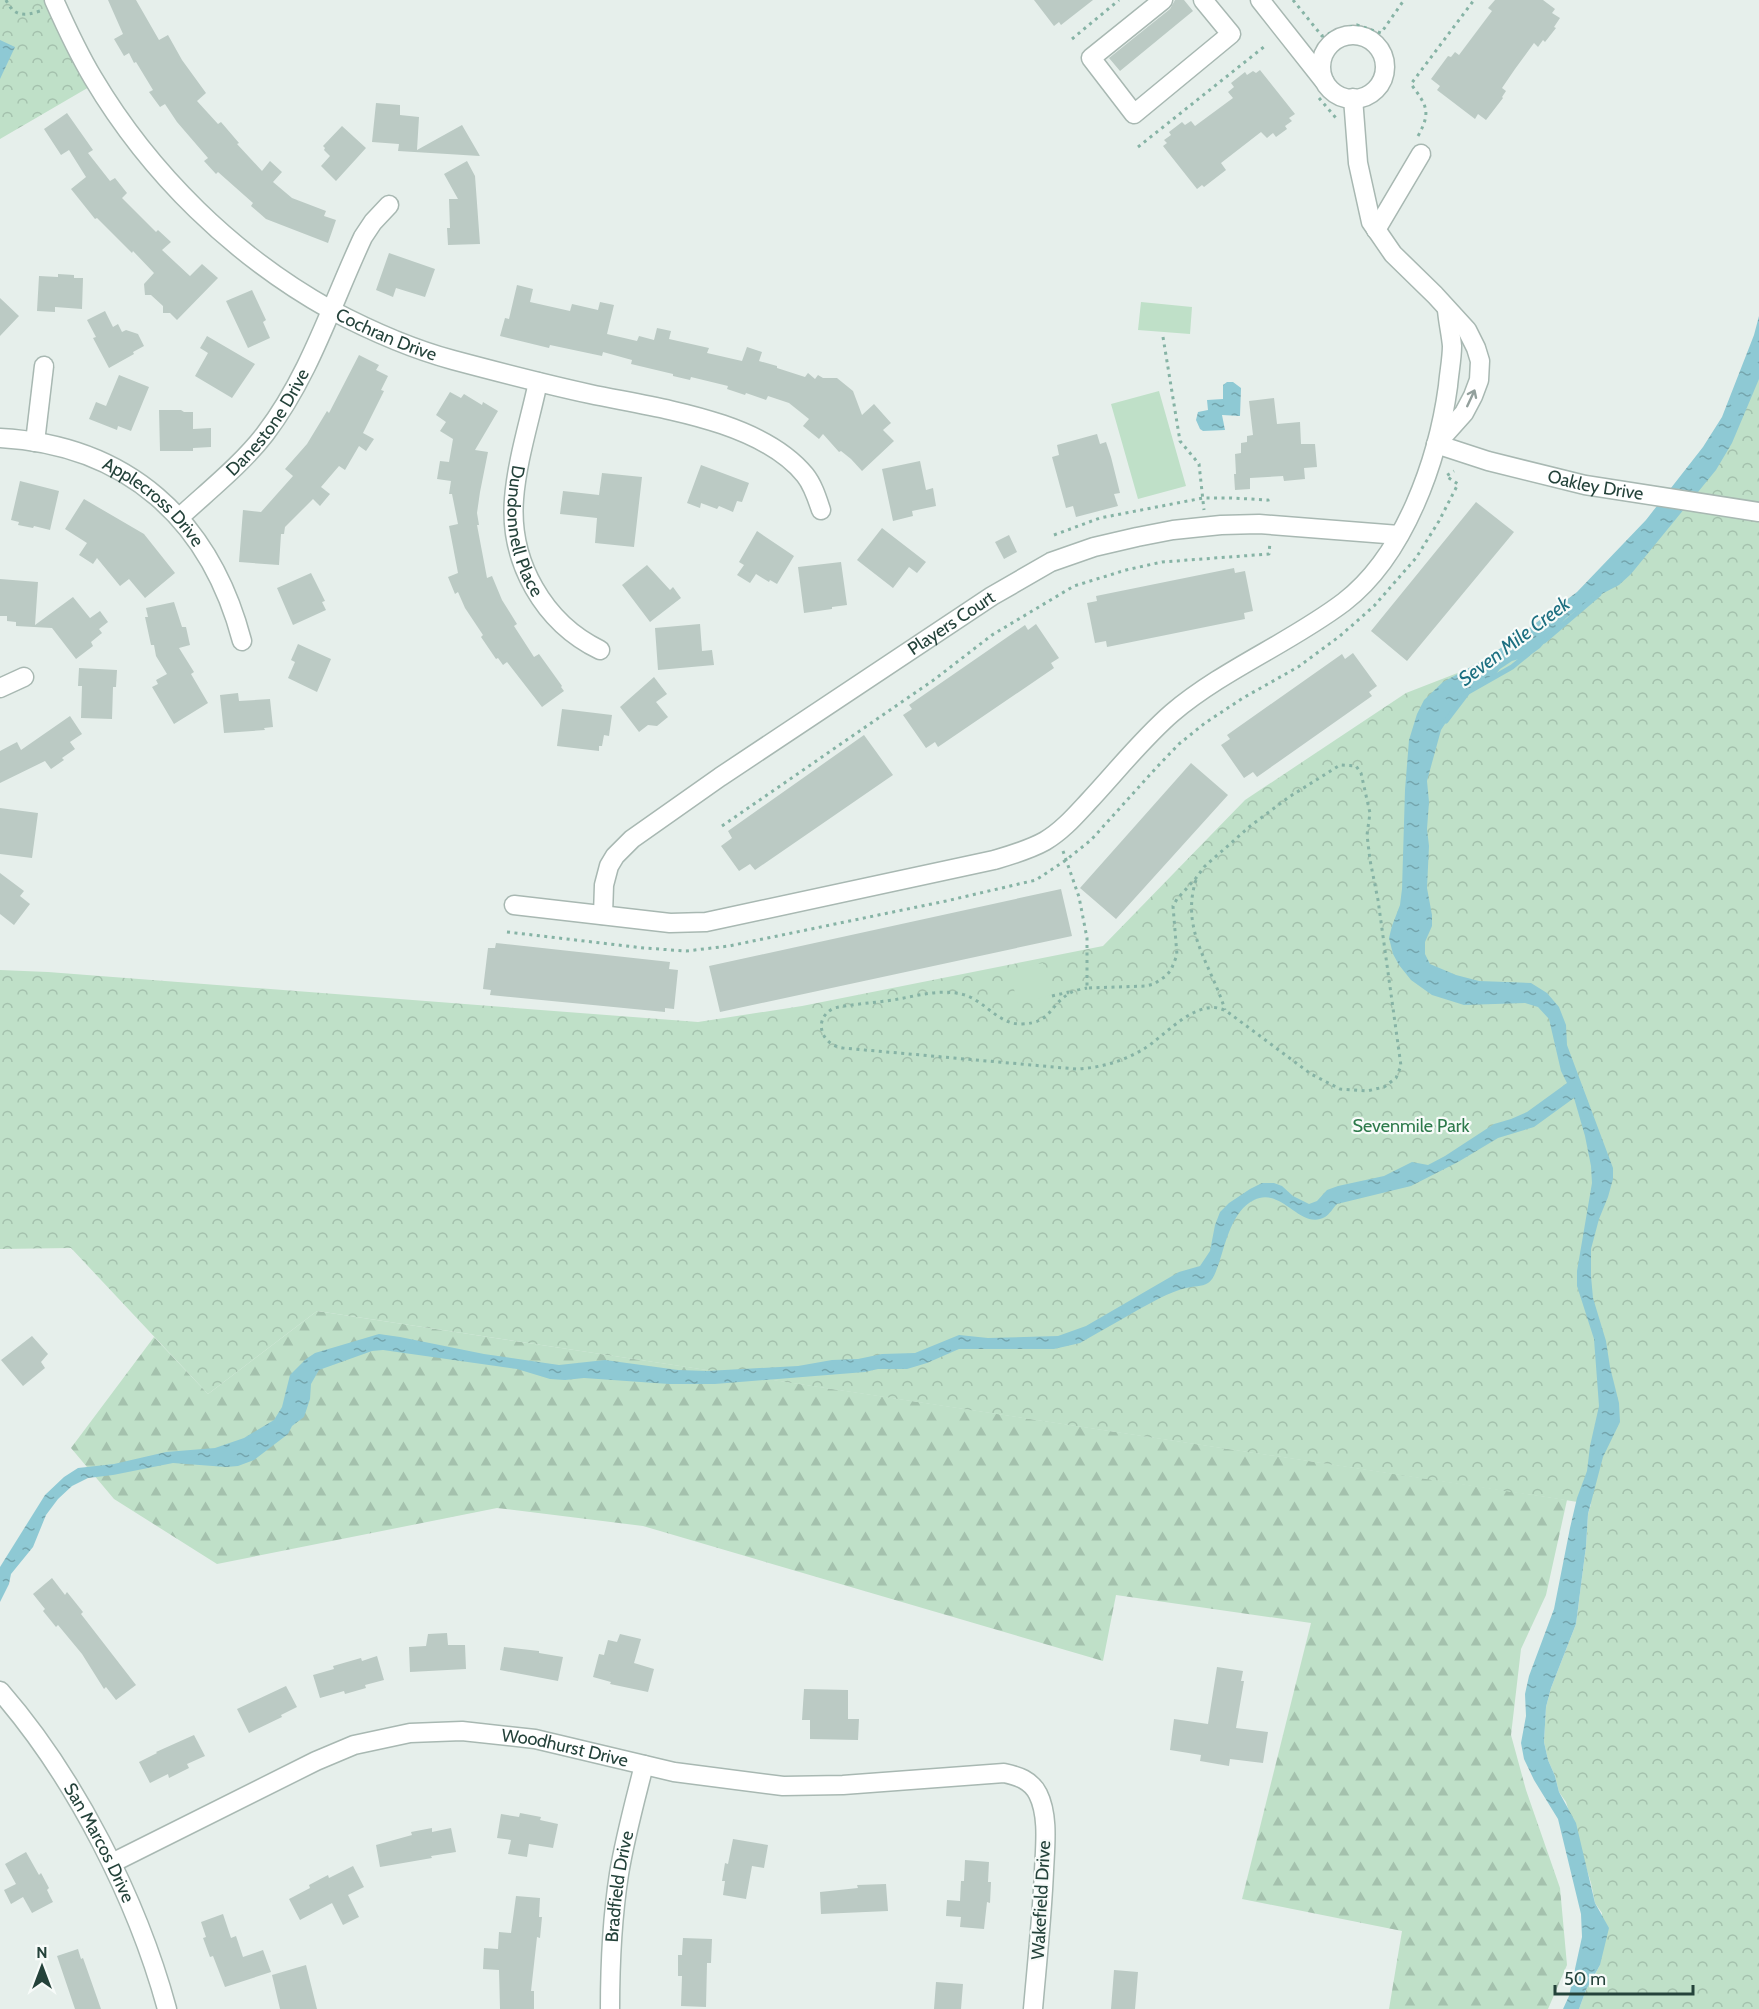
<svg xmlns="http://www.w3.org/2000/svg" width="1759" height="2009" font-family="Cabin,sans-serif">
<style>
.forest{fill:url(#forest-firs)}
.park{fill:url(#park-crowns)}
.pitch{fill:#bfe0c8}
.water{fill:url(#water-ripples)}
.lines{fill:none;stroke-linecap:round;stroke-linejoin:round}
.stream{stroke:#8ec9d4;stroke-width:5}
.building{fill:#bbcac4}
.minor-casing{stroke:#a8b8b2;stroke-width:21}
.path{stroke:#86b3a5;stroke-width:3;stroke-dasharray:3 4.5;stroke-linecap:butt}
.minor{stroke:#fff;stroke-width:18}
.oneway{stroke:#92a09c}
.labels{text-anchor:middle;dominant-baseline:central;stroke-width:4.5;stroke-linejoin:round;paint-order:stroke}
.street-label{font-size:18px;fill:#24423a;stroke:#f7fbf9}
.park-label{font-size:18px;fill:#2d7a4b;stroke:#f7fbf9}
.water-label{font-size:20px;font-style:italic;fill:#1c6f80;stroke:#f7fbf9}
</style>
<defs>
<pattern id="forest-firs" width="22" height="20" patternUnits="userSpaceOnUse" patternTransform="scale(1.5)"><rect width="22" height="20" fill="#bfe0c8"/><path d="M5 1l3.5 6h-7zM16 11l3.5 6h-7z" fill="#a4c1ad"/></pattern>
<pattern id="park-crowns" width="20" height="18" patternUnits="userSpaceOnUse" patternTransform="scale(1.5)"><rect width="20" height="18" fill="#bfe0c8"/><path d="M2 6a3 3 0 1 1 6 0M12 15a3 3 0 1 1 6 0" fill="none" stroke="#a4c1ad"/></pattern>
<pattern id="water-ripples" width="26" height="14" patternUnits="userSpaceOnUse" patternTransform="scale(1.5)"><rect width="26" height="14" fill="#8ec9d4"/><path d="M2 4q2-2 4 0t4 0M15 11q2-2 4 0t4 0" fill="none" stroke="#74a5ad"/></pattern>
</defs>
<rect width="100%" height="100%" fill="#e6efeb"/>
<path class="forest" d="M317 1311 1567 1500 1546 1595 1521 1649 1511 1735 1526 1790 1560 1888 1567 1965 1548 2009H1389L1402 1931 1242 1899 1311 1623 1116 1595 1103 1661 643 1526 497 1508 217 1564 114 1499 71 1448 154 1337 208 1394Z"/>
<path class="park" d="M0 0H54L96 83 0 139Z
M1759 365V2009H1579L1586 1990 1600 1965 1602 1913 1595 1903 1591 1883 1566 1802 1559 1792 1555 1776 1548 1760 1544 1742 1546 1707 1551 1688 1576 1624 1586 1546 1588 1514 1591 1504 317 1311 208 1394 71 1248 0 1249V970L48 972 698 1022 802 1006 1103 946 1245 800 1406 693 1509 653 1631 556Z"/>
<path class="pitch" d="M1141 302 1192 307 1190 334 1138 330Z
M1159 391 1186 486 1138 499 1111 404Z
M1043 963 1050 996 1017 1003 1010 970Z"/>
<path class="water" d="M0 40 15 47 0 79Z
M1759 316V379L1732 443 1716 470 1631 574 1619 585 1592 599 1566 618 1540 648 1529 656 1512 661 1500 669 1490 681 1476 685 1464 695 1441 730 1427 781 1429 802 1427 829 1429 846 1427 888 1432 915V926L1425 942V954L1430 964 1456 975 1479 981 1531 983 1547 993 1559 1007 1566 1025 1567 1045 1613 1168V1179L1608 1197 1599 1219 1591 1249V1276L1593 1298 1606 1341 1610 1367 1619 1403 1620 1422 1603 1457 1588 1514 1586 1546 1576 1624 1551 1688 1546 1707 1544 1742 1548 1760 1555 1776 1559 1792 1576 1823 1595 1903 1609 1928 1600 1965 1586 1990 1579 2009H1563L1569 1996 1582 1937 1581 1914 1558 1819 1534 1780 1524 1759 1521 1743 1526 1716 1525 1694 1529 1676 1554 1609 1570 1528 1577 1498 1587 1471 1590 1446 1599 1406 1594 1339 1577 1286V1271L1592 1183 1591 1166 1585 1136 1574 1098 1534 1127 1498 1138 1458 1162 1411 1186 1337 1204C1333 1208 1330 1214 1325 1217 1300 1231 1282 1186 1254 1200 1232 1211 1226 1242 1219 1263 1216 1270 1215 1278 1208 1283 1202 1287 1193 1286 1186 1288 1178 1290 1168 1294 1160 1298 1133 1312 1107 1328 1080 1343L1054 1349H959L927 1363 907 1369H878L865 1372 715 1384H669L584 1378 565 1380 550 1379 517 1369 383 1350 372 1351 319 1370 311 1384 310 1399 304 1417 292 1426 288 1434 254 1460 238 1466 226 1467 173 1463 113 1475 88 1478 72 1486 58 1499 46 1515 33 1547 11 1574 9 1584 0 1602V1567L45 1495 64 1477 78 1468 114 1464 166 1452 215 1448 244 1438 274 1420 282 1407 290 1375 306 1359 315 1353 325 1350 379 1334 400 1337 484 1354 559 1365 605 1360 678 1370 707 1371 798 1366 832 1360 858 1359 882 1354 915 1353 959 1335 988 1338 1058 1336 1086 1326 1179 1272 1200 1266 1210 1251 1215 1225 1220 1212 1229 1203 1250 1189 1262 1183H1274L1282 1186 1293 1196 1309 1204 1317 1201 1327 1190 1338 1186 1384 1176 1412 1162 1428 1165 1445 1156 1494 1124 1511 1119 1527 1112 1567 1083 1561 1071 1549 1019 1538 1007 1525 1003 1464 1005 1432 995 1411 980 1399 965 1393 954 1389 938 1392 926 1400 905 1402 889 1405 790 1409 740 1417 714 1424 700 1443 682 1480 662 1520 635 1577 592 1646 520 1703 447 1722 417 1754 335Z
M1233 382 1241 388 1240 416 1222 415 1225 430 1203 431 1200 429 1196 420 1198 412 1208 410 1207 400 1223 399V385L1227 382Z"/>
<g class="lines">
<path class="stream" d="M1544 641 1599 594
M1446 721 1468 692 1512 667 1528 654"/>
</g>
<path class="building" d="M108 0H136L159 40 168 35 182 60 206 93 197 101 218 124 221 122 239 143 237 144 262 171 270 161 282 172 273 182 292 198 326 211 324 216 336 220 328 243 266 219 251 206 253 203 218 172 216 174 204 161 208 158 177 122 165 104 160 107 149 92 153 90 136 62 134 63 129 53 124 56 114 39 123 34Z
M1034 0H1093L1061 25 1059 22 1054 26Z
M1175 0H1184L1193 11 1120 71 1109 58 1170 9Z
M1495 0H1543L1555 9 1552 13 1560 18 1554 27 1556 28 1545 42 1543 40 1538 47 1534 43 1515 69 1502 88 1506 91 1502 97 1503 98 1486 120 1478 114 1475 119 1437 90 1440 86 1431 79 1448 56 1451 57 1455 52 1459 55 1492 11 1488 8Z
M1260 70 1295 114 1289 118 1292 121 1285 126 1287 129 1276 137 1273 133 1267 138 1261 132 1221 163 1226 170 1204 187 1202 185 1197 189 1163 146 1167 143 1164 140 1171 135 1169 132 1182 122 1185 125 1191 121 1195 126 1233 98 1228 92 1234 87 1231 83 1245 72 1247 75 1253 71 1256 73Z
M376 103 400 105V115L419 117 417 150 462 125 480 156 398 151 399 144 372 142Z
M67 113 93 150 88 153 110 181 115 178 127 193 122 198 156 232 158 230 171 242 162 250 190 276 202 264 218 278 177 320 170 313H163V306L151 295H145L144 284 154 273 133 251 132 253 97 218 95 219 71 189 86 177 69 150 61 155 44 129Z
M342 126 366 148 336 181 321 166 330 156 324 150 325 148 323 146Z
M467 161 475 176 480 244 448 245 447 228H450L449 199H458L444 174Z
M389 253 435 269 425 297 396 288 393 297 376 290Z
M58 274 74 275V278H83L82 309 55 307V312L37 311 39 276 58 277Z
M517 285 533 289 530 302 570 311 572 304 598 310 600 302 614 305 607 334 637 341 639 336 654 340 657 328 671 331 669 339 709 348 707 353 742 361 747 347 762 352 759 361 777 366V368L805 377 808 373 815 379 818 375 823 378H837L853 391 862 415 874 404 891 423 883 430 894 441 862 471 851 459 841 451 839 452 823 434 819 439 803 426 809 419 789 403 768 396 766 400 746 393 745 395 727 389 728 386 691 377 690 380 673 376V374L631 364 632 360 603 352 602 356 550 345 549 348 500 336 505 318 509 319Z
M252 290 266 320 263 322 270 338 248 348 226 301Z
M0 298 19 316 0 336Z
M105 311 113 327 118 324 122 332 126 330 138 334 144 346 133 352 134 354 109 368 93 338 96 337 87 320Z
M207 336 255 364 232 398 195 376 208 353 200 348Z
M359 355 379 365 376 370 388 376 381 390 384 391 363 433 374 439 366 451 359 446 345 470 339 466 321 487 330 494 320 506 313 499 285 527 284 534H281L279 565 239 562 243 510 261 512 293 476 285 469 307 444 327 411 329 413Z
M119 375 149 387 131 431 118 426 117 430 89 419 96 402 106 406Z
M450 392 461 398 464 394 482 405 483 402 498 411 475 450 488 452 480 492 477 513 479 525H477L487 578 492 576 502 600 517 624 514 626 534 657 539 654 562 686 561 687 564 691 542 707 507 662 503 665 498 658 496 659 481 637 483 635 465 608 458 592 455 594 448 577 458 573 449 526 458 524 452 494H449L451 481 437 479 440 461 449 462 453 439 440 431 446 422 436 415Z
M1274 398 1277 424 1300 422 1301 444H1315L1317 467 1304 468 1305 479 1284 481 1283 476 1250 478V489L1235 490 1234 474H1236L1235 454 1241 453V443L1247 442V436L1253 435 1249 401Z
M159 410H181L184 412H193V429L211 428V447L193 448V451H160Z
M1097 434 1100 444 1106 442 1111 457 1120 493 1114 494 1118 506 1076 517 1073 506 1066 508 1052 457 1059 455 1057 445Z
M920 461 926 490 933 488 936 506 912 511 913 516 893 521 882 469Z
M701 465 749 483 742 502 737 501 733 512 719 506 717 509 701 503 700 508 687 503Z
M602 473 642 477 634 547 595 543 597 518 560 514 563 491 599 495Z
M20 481 59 491 50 530 34 526 33 528 18 525 19 522 11 520Z
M84 499 144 534 175 573 145 598 129 579 120 586 97 558 93 564 79 555 87 543 65 529Z
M1476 502 1514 532 1407 661 1371 631Z
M882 528 926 562 917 573 909 567 893 588 857 560Z
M757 531 794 556 777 584 770 580 769 582 756 574 750 583 737 575 744 565 739 562Z
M1009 535 1017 552 1004 559 995 542Z
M841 562 847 605 832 607V609L804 613 798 567Z
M647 565 670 590 673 587 681 598 650 622 622 585Z
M1234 568 1235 573 1245 571 1253 611 1244 613 1245 619 1107 647 1106 641 1095 643 1087 603 1097 601 1096 596Z
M311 573 325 601 322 602 326 610 293 625 277 588Z
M0 579 38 582 35 625 73 597 90 618 100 611 108 622 99 629 102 633 91 642 93 646 76 659 52 628 16 626V622L7 621V616H0Z
M174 602 182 627H186L190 645 179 648 194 672 191 674 208 703 174 724 152 687 158 684 156 680 167 674 156 656 154 645H151L145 617H148L146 608Z
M700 624 702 651 712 650 714 665 658 670 655 628Z
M1036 624 1059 658 1051 663 1054 668 938 747 935 742 926 748 903 715 912 709 909 705 1025 625 1028 630Z
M298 644 331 659 317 692 288 678 295 662 291 660Z
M1353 653 1377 686 1369 692 1372 696 1257 777 1253 772 1244 778 1221 745 1230 739 1227 735 1342 654 1345 659Z
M79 668 117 670 116 687H113L112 719 81 718 82 686H78Z
M654 677 667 694 656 702 668 717 657 726 648 725 639 732 620 707Z
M238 693 239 701 270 699 273 727 264 728 265 730 224 733 220 695Z
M562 709 612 715 609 736 604 735 602 746H599V751L557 746Z
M70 716 82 734 70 742 75 749 62 758 64 760 51 769 45 761 0 783V751L17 742 21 750Z
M864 735 893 775 755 870 750 864 739 871 721 846 732 838 728 831Z
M1191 763 1228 795 1116 919 1080 888Z
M0 808 38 813 32 858 0 854Z
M0 873 24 891 20 896 30 904 14 925 0 914Z
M1061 889 1072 936 720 1012 709 966Z
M496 943 670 962 669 969 678 970 674 1009 665 1008V1012L490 995 491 990 483 989 488 948H495Z
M32 1336 48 1354 41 1362 45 1368 23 1386 1 1360Z
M52 1578 65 1595 67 1592 83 1612 81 1614 136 1685 116 1700 106 1687 104 1689 82 1654 58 1625 56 1627 43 1611 45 1609 33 1594Z
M447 1633 448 1645H465L466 1669 410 1672 409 1647 426 1646 428 1634Z
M620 1634 641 1639 634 1663 654 1669 648 1692 610 1684 611 1682 593 1677 599 1654 604 1655 608 1640 617 1642Z
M504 1647 539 1651V1653L563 1657 558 1681 500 1670Z
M377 1656 384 1680 365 1685 366 1688 345 1694 344 1691 320 1698 313 1675 334 1669 333 1666 361 1658 362 1661Z
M1217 1667 1243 1671 1241 1681H1244L1236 1728 1268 1732 1263 1763 1230 1759 1229 1766 1200 1761 1201 1755 1170 1750 1174 1719 1208 1724Z
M286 1686 297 1707 281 1715 282 1717 249 1733 237 1709Z
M804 1689 848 1690V1719H859L858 1740 810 1739V1720H802Z
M194 1735 205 1756 187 1764 189 1768 169 1778 168 1774 150 1783 139 1762 157 1753 156 1752Z
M520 1813 541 1817 540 1820 558 1824 553 1848 529 1844 527 1857 508 1854 511 1840 497 1838 501 1814 519 1817Z
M432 1828V1832L451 1828 456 1852 431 1856 432 1858 380 1867 376 1845 412 1835 411 1832Z
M733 1839 768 1845 764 1868 752 1866 746 1899 723 1895 725 1881H722L725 1863 728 1864Z
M26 1852 39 1875 41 1873 49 1888 47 1890 53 1902 32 1913 23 1897 11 1904 4 1890 16 1884 5 1864Z
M965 1860 989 1862 988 1882H991L990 1903 987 1902 984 1929 960 1927 961 1917 946 1916 947 1900 960 1901 961 1881H964Z
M353 1866 364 1887 348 1895 359 1917 343 1925 332 1903 300 1920 289 1899 310 1888 309 1885 328 1875 329 1878Z
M886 1884 888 1911 821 1914 820 1892 858 1888 857 1885Z
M516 1896 540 1898 539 1917H542L540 1938 537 1937 531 1991H534V2009H500L499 1970 483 1969 484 1948 498 1949 499 1932 511 1933Z
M223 1914 231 1938 236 1936 243 1957 263 1950 271 1972 225 1987 213 1956 210 1957 203 1938 206 1937 201 1922Z
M683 1938 712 1939 711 1963H707L706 2007 681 2006 682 1976H678V1955H682Z
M78 1949 81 1959 83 1958 101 2009H75L57 1956Z
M306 1965 317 2009H280L272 1975Z
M1114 1970 1138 1972 1135 2009H1111Z
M936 1982 963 1984 961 2009H934Z"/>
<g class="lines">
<g class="minor-casing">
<g id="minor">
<path id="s1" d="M54 0C66 27 78 53 93 78 150 174 234 256 331 310 369 330 412 349 453 360 498 372 544 384 590 394 656 408 760 420 805 475 813 485 817 498 821 510"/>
<path d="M1163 0 1091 58 1134 114 1231 34 1203 0"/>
<path d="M1260 0 1324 81"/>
<circle cx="1353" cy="67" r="32"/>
<path d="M1353 98 1358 163 1371 222 1393 254 1435 295 1467 330 1476 348 1480 361 1479 380 1473 396 1464 413 1439 441"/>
<path d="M1376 230 1421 154"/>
<path id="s2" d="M538 382C530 420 517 460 514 499 509 562 544 623 600 650"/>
<path id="s3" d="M0 438C128 445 210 520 242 641"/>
<path d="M35 442 44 366"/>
<path id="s4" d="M1436 444 1488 461 1585 485 1759 512"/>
<path id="s5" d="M180 517C208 491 241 465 265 434 310 375 332 303 363 237L373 222 389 205"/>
<path d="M0 688 24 677"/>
<path d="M514 905 670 923 706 922 994 860C1011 855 1029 850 1045 841 1062 831 1075 816 1088 802 1116 772 1142 739 1172 713 1224 669 1290 643 1344 602 1405 555 1438 460 1448 386 1449 373 1452 359 1452 346 1451 334 1448 322 1447 310"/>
<path id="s6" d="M603 915 604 885 609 866 615 856 632 839 720 777 992 596 1051 562 1094 547 1137 537 1173 530 1221 525 1259 524 1399 535"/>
<path id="s7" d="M0 1691C75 1777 137 1899 167 2009"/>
<path id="s8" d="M112 1863 316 1761 354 1745 410 1733 462 1731 535 1739 674 1772 783 1786 843 1785 1004 1773C1018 1776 1031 1780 1038 1794 1049 1816 1045 1847 1044 1871 1042 1917 1037 1963 1033 2009"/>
<path id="s9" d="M610 2009C610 1964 612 1919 619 1874 625 1837 635 1801 644 1765"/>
</g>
</g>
<path class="path" d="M6 0C14 17 25 16 40 11
M1293 0 1322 36 1357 25 1381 33 1404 0
M1072 39 1119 0
M1319 98 1336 118
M1418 136C1432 111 1426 105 1411 84L1474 0
M1138 147 1265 46
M1163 337 1180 441 1199 464 1204 510
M1054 535 1100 518 1203 498H1231L1268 500 1269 506
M722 826 935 679 992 635 1074 586 1126 570 1162 562 1269 554 1270 542
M1063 851 1079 897 1087 938V988L1146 986 1154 984 1166 976 1171 970 1177 955 1173 906 1177 899 1196 878 1204 867 1249 827 1289 797 1340 765 1356 766 1361 773 1370 813 1367 835 1370 860 1378 900 1401 1066 1396 1078 1384 1087 1367 1091 1340 1089 1311 1074 1229 1013C1200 992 1165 1037 1142 1050 1121 1062 1099 1068 1076 1069L843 1048C821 1045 812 1019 834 1008 853 1004 873 1003 893 1000 917 996 941 988 965 995 986 1002 999 1025 1022 1024 1052 1023 1049 1005 1070 993 1075 990 1082 989 1087 988
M1196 880C1180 930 1211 964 1225 1010
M507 932 644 948 686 951 729 946 946 901 1036 880 1066 860 1091 840 1156 768 1179 744 1205 723 1243 698 1298 667 1340 636 1374 606 1416 558 1439 521 1458 484 1446 476 1454 471
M1052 996 1069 992"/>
<use href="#minor" class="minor"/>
</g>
<defs><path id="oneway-shaft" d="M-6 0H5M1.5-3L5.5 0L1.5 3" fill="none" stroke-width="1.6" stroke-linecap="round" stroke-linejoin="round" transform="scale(1.5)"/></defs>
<use class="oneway" href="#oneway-shaft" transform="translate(1471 398) rotate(-65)"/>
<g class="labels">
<g class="street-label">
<text stroke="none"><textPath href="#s1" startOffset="484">Cochran Drive</textPath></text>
<text stroke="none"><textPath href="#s5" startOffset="130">Danestone Drive</textPath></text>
<text stroke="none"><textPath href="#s4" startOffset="165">Oakley Drive</textPath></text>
<text stroke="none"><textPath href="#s3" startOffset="171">Applecross Drive</textPath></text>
<text stroke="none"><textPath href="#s2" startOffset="153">Dundonnell Place</textPath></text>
<text stroke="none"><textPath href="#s6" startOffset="471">Players Court</textPath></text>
<text stroke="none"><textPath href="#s8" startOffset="483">Woodhurst Drive</textPath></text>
<text stroke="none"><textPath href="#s7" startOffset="182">San Marcos Drive</textPath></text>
<text stroke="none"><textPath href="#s9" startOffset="123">Bradfield Drive</textPath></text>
<text transform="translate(1041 1900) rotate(-87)">Wakefield Drive</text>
</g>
<g class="park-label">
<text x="1411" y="1126">Sevenmile Park</text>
</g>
<g class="water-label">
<text transform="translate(1514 641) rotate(-37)">Seven Mile Creek</text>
</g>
</g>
<g transform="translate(42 1967)" stroke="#f7fbf9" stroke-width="4.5" paint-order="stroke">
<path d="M0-4.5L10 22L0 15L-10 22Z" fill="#24423a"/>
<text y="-9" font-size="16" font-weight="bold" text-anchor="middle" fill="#24423a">N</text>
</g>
<path d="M1555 1985v9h138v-9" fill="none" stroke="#24423a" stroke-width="3"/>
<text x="1564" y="1985" font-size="18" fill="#24423a" stroke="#f7fbf9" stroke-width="4.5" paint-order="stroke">50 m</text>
</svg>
